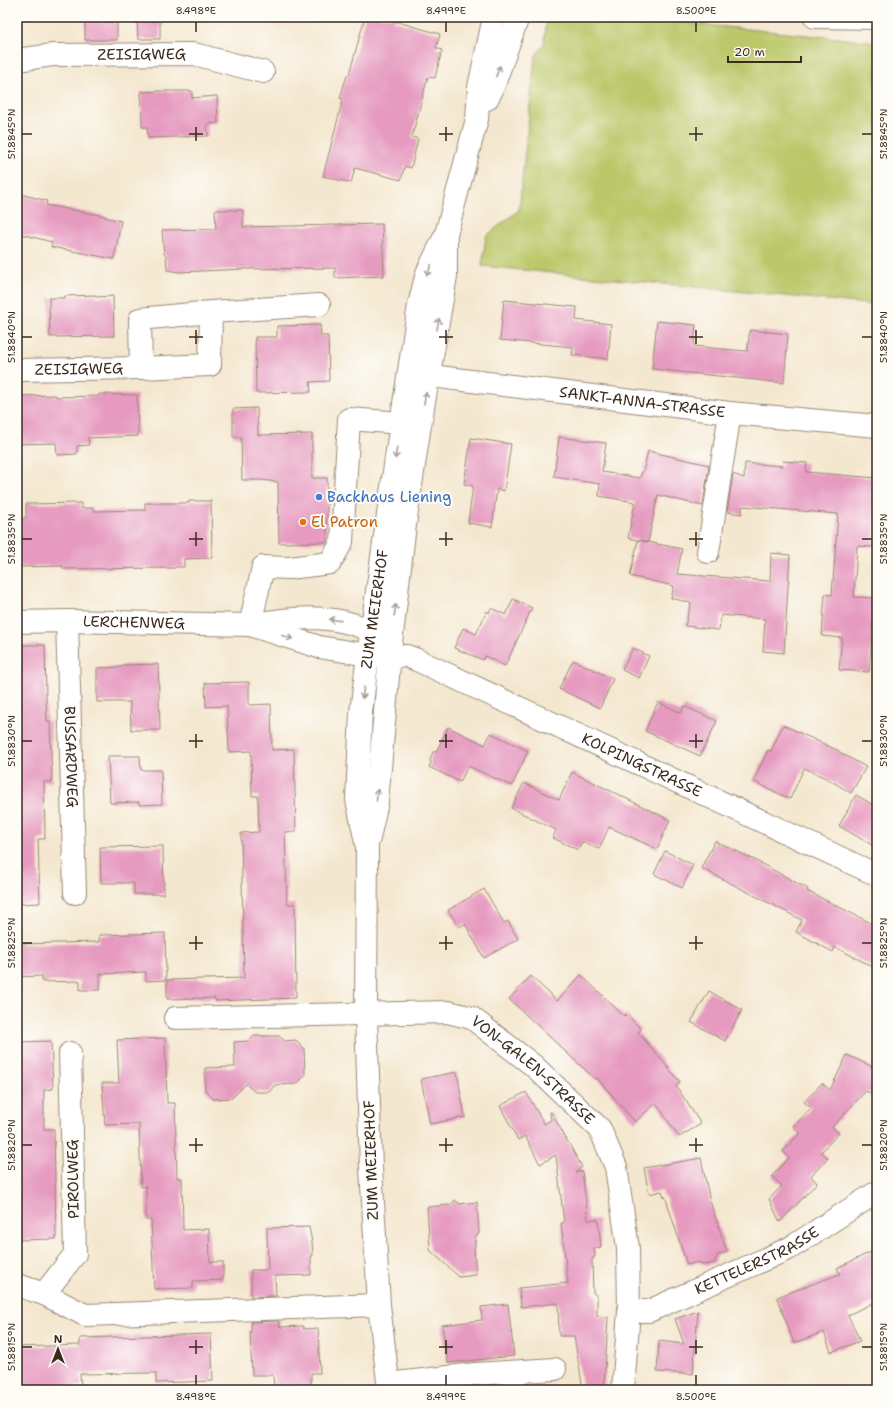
<svg xmlns="http://www.w3.org/2000/svg" width="894" height="1407" font-family="'Shantell Sans',sans-serif">
<style>
.green{fill:#bbc769;stroke:#7b7844}
.building{fill:#e69ac0}
.lines{fill:none;stroke-linecap:round;stroke-linejoin:round}
.minor-casing{stroke:#988876;stroke-width:24}
.minor{stroke:#fff;stroke-width:22}
.oneway{stroke:#a79f9a}
.ticks{fill:none;stroke:#3b2a1e;stroke-width:1.5}
.shop-dot{fill:#3f7fe0;stroke:#fdfcf7;stroke-width:1.5}
.food-dot{fill:#e8710a;stroke:#fdfcf7;stroke-width:1.5}
.labels{text-anchor:middle;dominant-baseline:central;stroke-width:4;stroke-linejoin:round;paint-order:stroke}
.street-label{font-size:15px;fill:#3b2a1e;stroke:#fdfcf7}
.shop-label{font-size:15px;fill:#366cbe;stroke:#fdfcf7;text-anchor:start}
.food-label{font-size:15px;fill:#c56008;stroke:#fdfcf7;text-anchor:start}
.neatline{fill:none;stroke:#3b2a1e;stroke-width:1.5}
.ticks-label{font-size:10px;text-anchor:middle;fill:#3b2a1e}
</style>
<rect width="100%" height="100%" fill="#fdfcf7"/>
<filter id="ink" filterUnits="userSpaceOnUse"><feTurbulence type="fractalNoise" baseFrequency=".025" numOctaves="2"/><feDisplacementMap in="SourceGraphic" scale="8" xChannelSelector="R" yChannelSelector="G"/><feConvolveMatrix kernelMatrix="1 2 1 2 8 2 1 2 1" color-interpolation-filters="sRGB"/></filter>
<filter id="wash" filterUnits="userSpaceOnUse"><feTurbulence type="fractalNoise" baseFrequency=".012" numOctaves="4" result="noise"/><feDisplacementMap in="SourceGraphic" scale="16" xChannelSelector="R" yChannelSelector="G"/><feGaussianBlur stdDeviation="0.9" result="paint"/><feColorMatrix in="noise" values="0 0 0 0 0 0 0 0 0 0 0 0 0 0 0 0 0 1.4 0 .05"/><feComposite in="paint" operator="in"/></filter>
<g filter="url(#wash)">
<rect width="100%" height="100%" fill="#f4e7cf"/>
<path class="green" d="M547 17H626L877 42V305L482 266 486 236 519 210 535 57 544 44Z"/>
<g id="blocks">
<path class="building" d="M365 17H395L394 21 440 34 436 48 442 50 435 78 428 77 424 91 412 137 418 139 411 168 405 166 401 180 355 168 351 183 323 176 343 99 340 98 347 75H349Z
M137 21H160V39H138Z
M85 22H117V40H85Z
M160 91H192V98L217 96 218 123 207 124 208 136 148 138 147 127H142L141 92Z
M17 193 47 201 46 205 105 216V217L121 221 114 259 51 247 52 242 17 233Z
M215 210H243V227L382 224 384 276 335 278V268L245 269 179 272 167 270 166 256 164 254 162 230 216 229Z
M96 295V297L113 296 114 336 50 337 49 298H65V296Z
M504 300 577 307 576 320 611 324 608 359 572 355 573 347 500 340Z
M657 321 696 325 694 346 721 349 747 351 750 330 788 334 784 383 652 369Z
M320 325 321 336H328L329 381 310 382 311 392 256 393 255 337H277V326Z
M99 394 137 395 138 436 88 438 89 445 77 446V454L57 455 56 443 17 444V396L56 395V397L99 396Z
M257 408 258 435 312 434V478H327V542L279 543 278 482 261 480H242L241 437H233V409Z
M559 437 606 443 602 472 640 478 642 472H643L648 451 709 465 703 506 658 495 648 542 628 538 635 502 599 496 600 484 554 477Z
M471 438 511 444 504 491 497 489 492 527 468 523 473 486 464 484Z
M783 461 807 463 806 472 877 478V517L875 516 873 547 857 546 854 597 875 598 869 672 839 670 842 638 822 636 825 594 832 595 838 514 742 506V514L727 512 733 474 744 478 745 463 782 466Z
M189 501H211L212 558 184 559V567H175V568L63 569V566L17 567V519L26 518V504L81 503V508H93V511L145 510V503H189Z
M638 540 682 549 677 574 770 581 771 553 790 555 784 653 763 651 765 619 721 615 719 630 685 626 691 603 671 598 674 586 630 576Z
M513 599 532 608 505 666 485 656 483 660 454 648 463 628 476 634 487 611 489 613 491 608 506 615Z
M17 645H45L46 699 47 721H50L52 782H44L45 839H38L40 903 17 904V786H19L18 743H17Z
M633 648 649 656 639 678 622 670Z
M573 660 613 679 600 708 559 689Z
M158 664 160 730H131L130 702H97V668L122 667V665Z
M249 682V705L271 704 272 750 294 749 296 831 285 832 287 904H295L296 998 215 1001V998L167 999V980L244 978 241 833 259 832 258 796H252L251 751 229 752 227 706 206 707 205 683Z
M658 702 681 713 684 706 717 721 700 756 645 731Z
M783 725 839 751V752L866 767 851 793 828 779 804 768 790 799 753 781 768 750 771 751Z
M448 727 485 745 491 733 528 751 512 786 468 766 460 782 429 767 431 763 430 760 433 752H436Z
M108 756H140L141 770H161L162 804 139 805V802L110 803Z
M572 772 670 820 657 849 609 827 599 849 582 842 578 850 553 838 556 830 511 808 524 783 559 800Z
M856 795 877 807V848L839 826Z
M715 841 751 858 808 889 807 891 877 926V969L835 947 833 952 796 932 802 920 701 868Z
M163 846 164 894H134V883H101L100 847Z
M665 851 693 865 682 888 654 874Z
M484 889 504 923 508 921 518 939 484 958 465 924 459 927 448 910Z
M165 933 166 980 146 981V972L100 974V990H80V981L42 982V976L17 977V944L99 942V935Z
M581 975 624 1016 626 1014 641 1029 638 1032 680 1082 676 1086 701 1124 679 1137 656 1103 635 1122 597 1078 596 1080 509 999 531 976 557 1001Z
M709 991 742 1010 725 1041 691 1022Z
M254 1036H279L285 1041 296 1040 304 1048 305 1075 297 1084 275 1085 269 1092H255L246 1084 232 1098 214 1099 205 1090V1068L235 1067 234 1042 249 1041Z
M165 1038 167 1103H175L177 1178H182L183 1230 209 1229 210 1262H223V1280L193 1281V1288L154 1289 151 1220H146V1186L141 1187 139 1124 105 1125 102 1083H119L117 1040Z
M51 1041 53 1089 44 1090V1129H54L56 1239 20 1240V1211H17V1042Z
M847 1055 877 1069V1096L866 1091 832 1127 839 1133 821 1152 828 1158 811 1176 817 1183 780 1222 769 1199 782 1186 772 1176 789 1158 783 1151 800 1133 793 1127 811 1108 804 1102 822 1083 830 1090Z
M457 1072 465 1117 430 1124 421 1079Z
M526 1092 544 1124 551 1120 550 1112H551L582 1167 576 1172 582 1171 588 1220 598 1219 601 1247 594 1248 595 1255 594 1258 592 1259 593 1292 597 1297V1316L608 1317 604 1390H583L574 1336H559L558 1303 521 1307 519 1288 568 1283 561 1223H564L556 1155 540 1164 525 1136 518 1140 500 1106Z
M701 1158 710 1201 727 1252 718 1255 714 1263 705 1265 698 1262 687 1265 665 1196 664 1197 662 1191 649 1194 644 1168Z
M455 1200 460 1204 477 1202 479 1233 475 1237V1246L474 1248 476 1275 459 1277 430 1250 427 1207 451 1205Z
M309 1227 312 1242 313 1256H311V1275L275 1276 276 1296 251 1297V1270H268L267 1228Z
M877 1249V1301L848 1315 860 1341 831 1352 824 1332 794 1343 777 1297 840 1274 837 1268Z
M508 1304 514 1356 448 1363 442 1325 482 1320 481 1307Z
M698 1311 693 1374 657 1372 659 1341 684 1344 675 1319Z
M279 1321 280 1327 303 1326V1329L318 1328 320 1373H311V1390H274L273 1375H252L250 1331H251V1322Z
M211 1334 213 1381 156 1383V1373L80 1374 81 1386H17V1347L80 1345V1338Z"/>
</g>
</g>
<g filter="url(#ink)">
<use href="#blocks" fill-opacity="0" stroke="#988876" stroke-width="1"/>
<g class="lines">
<g class="minor-casing">
<g id="minor">
<path d="M815 17 877 18"/>
<path id="s1" d="M17 60 53 55 194 54 263 72"/>
<path d="M487 99 492 90 518 17"/>
<path d="M141 368 210 365 211 312 319 305"/>
<path id="s2" d="M17 370 141 368 140 319 211 312"/>
<path id="s3" d="M415 374 730 413 877 426"/>
<path d="M708 552 730 413"/>
<path id="s4" d="M67 621 75 893"/>
<path id="s5" d="M17 622 67 621 250 625C295 616 343 612 383 638"/>
<path id="s6" d="M250 625 319 647 368 655 407 656 417 660 877 875"/>
<path d="M250 625 263 567 289 568 330 563 342 542 349 419 415 424"/>
<path d="M369 838 377 802 391 643 405 525 420 425 446 276V238"/>
<path id="s7" d="M175 1018 448 1012 472 1018 534 1066 600 1129 616 1167 628 1248 629 1311 623 1390"/>
<path d="M17 1285 44 1294 85 1315 379 1305"/>
<path d="M44 1294 75 1254 70 1053"/>
<path id="s8" d="M629 1311H649L790 1248 877 1192"/>
<path d="M512 1372 514 1390"/>
<path d="M388 1384 475 1374 555 1369"/>
<path id="s9" d="M389 1390 379 1305 371 1168 366 1014 367 847 357 800 361 712 368 655 401 423 419 305 427 273 446 234 477 119 479 87 494 17"/>
</g>
</g>
<use href="#minor" class="minor"/>
</g>
<defs><path id="oneway-shaft" d="M-6 0H5M1.5-3L5.5 0L1.5 3" fill="none" stroke-width="1.6" stroke-linecap="round" stroke-linejoin="round"/></defs>
<g class="oneway">
<use href="#oneway-shaft" transform="translate(498 71) rotate(-70)"/>
<use href="#oneway-shaft" transform="translate(429 270) rotate(113)"/>
<use href="#oneway-shaft" transform="translate(438 324) rotate(-80)"/>
<use href="#oneway-shaft" transform="translate(425 398) rotate(-80)"/>
<use href="#oneway-shaft" transform="translate(396 453) rotate(98)"/>
<use href="#oneway-shaft" transform="translate(395 610) rotate(-82)"/>
<use href="#oneway-shaft" transform="translate(335 620) rotate(-174)"/>
<use href="#oneway-shaft" transform="translate(287 637) rotate(18)"/>
<use href="#oneway-shaft" transform="translate(363 693) rotate(97)"/>
<use href="#oneway-shaft" transform="translate(377 795) rotate(-85)"/>
</g>
</g>
<path class="ticks" d="M196 22V32M446 22V32M696 22V32M196 127V141M446 127V141M696 127V141M22 134H32M189 134H203M439 134H453M689 134H703M862 134H872M196 330V344M446 330V344M696 330V344M22 337H32M189 337H203M439 337H453M689 337H703M862 337H872M196 532V546M446 532V546M696 532V546M22 539H32M189 539H203M439 539H453M689 539H703M862 539H872M196 734V748M446 734V748M696 734V748M22 741H32M189 741H203M439 741H453M689 741H703M862 741H872M196 936V950M446 936V950M696 936V950M22 943H32M189 943H203M439 943H453M689 943H703M862 943H872M196 1138V1152M446 1138V1152M696 1138V1152M22 1145H32M189 1145H203M439 1145H453M689 1145H703M862 1145H872M196 1340V1354M446 1340V1354M696 1340V1354M22 1347H32M189 1347H203M439 1347H453M689 1347H703M862 1347H872M196 1375V1385M446 1375V1385M696 1375V1385"/>
<circle class="shop-dot" cx="319" cy="497" r="4"/>
<circle class="food-dot" cx="303" cy="522" r="4"/>
<g class="labels">
<g class="street-label">
<text stroke="none"><textPath href="#s1" startOffset="125">ZEISIGWEG</textPath></text>
<text stroke="none"><textPath href="#s2" startOffset="62">ZEISIGWEG</textPath></text>
<text stroke="none"><textPath href="#s3" startOffset="229">SANKT-ANNA-STRASSE</textPath></text>
<text stroke="none"><textPath href="#s9" startOffset="784">ZUM MEIERHOF</textPath></text>
<text stroke="none"><textPath href="#s5" startOffset="117">LERCHENWEG</textPath></text>
<text stroke="none"><textPath href="#s4" startOffset="136">BUSSARDWEG</textPath></text>
<text stroke="none"><textPath href="#s6" startOffset="420">KOLPINGSTRASSE</textPath></text>
<text stroke="none"><textPath href="#s7" startOffset="378">VON-GALEN-STRASSE</textPath></text>
<text transform="translate(371 1160) rotate(-92)">ZUM MEIERHOF</text>
<text transform="translate(73 1179) rotate(-91)">PIROLWEG</text>
<text stroke="none"><textPath href="#s8" startOffset="139">KETTELERSTRASSE</textPath></text>
</g>
<g class="shop-label">
<text x="327" y="497">Backhaus Liening</text>
</g>
<g class="food-label">
<text x="311" y="522">El Patron</text>
</g>
</g>
<rect width="894" height="1407" fill="none" stroke="#fdfcf7" stroke-width="44"/>
<g transform="translate(58 1349)" stroke="#fdfcf7" stroke-width="3" paint-order="stroke">
<path d="M0-3L7 15L0 10L-7 15Z" fill="#3b2a1e"/>
<text y="-6" font-size="11" font-weight="bold" text-anchor="middle" fill="#3b2a1e">N</text>
</g>
<path d="M728 56v6h73v-6" fill="none" stroke="#3b2a1e" stroke-width="2"/>
<text x="734" y="56" font-size="12" fill="#3b2a1e" stroke="#fdfcf7" stroke-width="3" paint-order="stroke">20 m</text>
<rect x="22" y="22" width="850" height="1363" class="neatline"/>
<g class="ticks-label">
<text x="196" y="14">8.498°E</text>
<text x="446" y="14">8.499°E</text>
<text x="696" y="14">8.500°E</text>
<text transform="translate(11 134) rotate(-90)" y="4">51.8845°N</text>
<text transform="translate(883 134) rotate(-90)" y="4">51.8845°N</text>
<text transform="translate(11 337) rotate(-90)" y="4">51.8840°N</text>
<text transform="translate(883 337) rotate(-90)" y="4">51.8840°N</text>
<text transform="translate(11 539) rotate(-90)" y="4">51.8835°N</text>
<text transform="translate(883 539) rotate(-90)" y="4">51.8835°N</text>
<text transform="translate(11 741) rotate(-90)" y="4">51.8830°N</text>
<text transform="translate(883 741) rotate(-90)" y="4">51.8830°N</text>
<text transform="translate(11 943) rotate(-90)" y="4">51.8825°N</text>
<text transform="translate(883 943) rotate(-90)" y="4">51.8825°N</text>
<text transform="translate(11 1145) rotate(-90)" y="4">51.8820°N</text>
<text transform="translate(883 1145) rotate(-90)" y="4">51.8820°N</text>
<text transform="translate(11 1347) rotate(-90)" y="4">51.8815°N</text>
<text transform="translate(883 1347) rotate(-90)" y="4">51.8815°N</text>
<text x="196" y="1400">8.498°E</text>
<text x="446" y="1400">8.499°E</text>
<text x="696" y="1400">8.500°E</text>
</g>
</svg>
